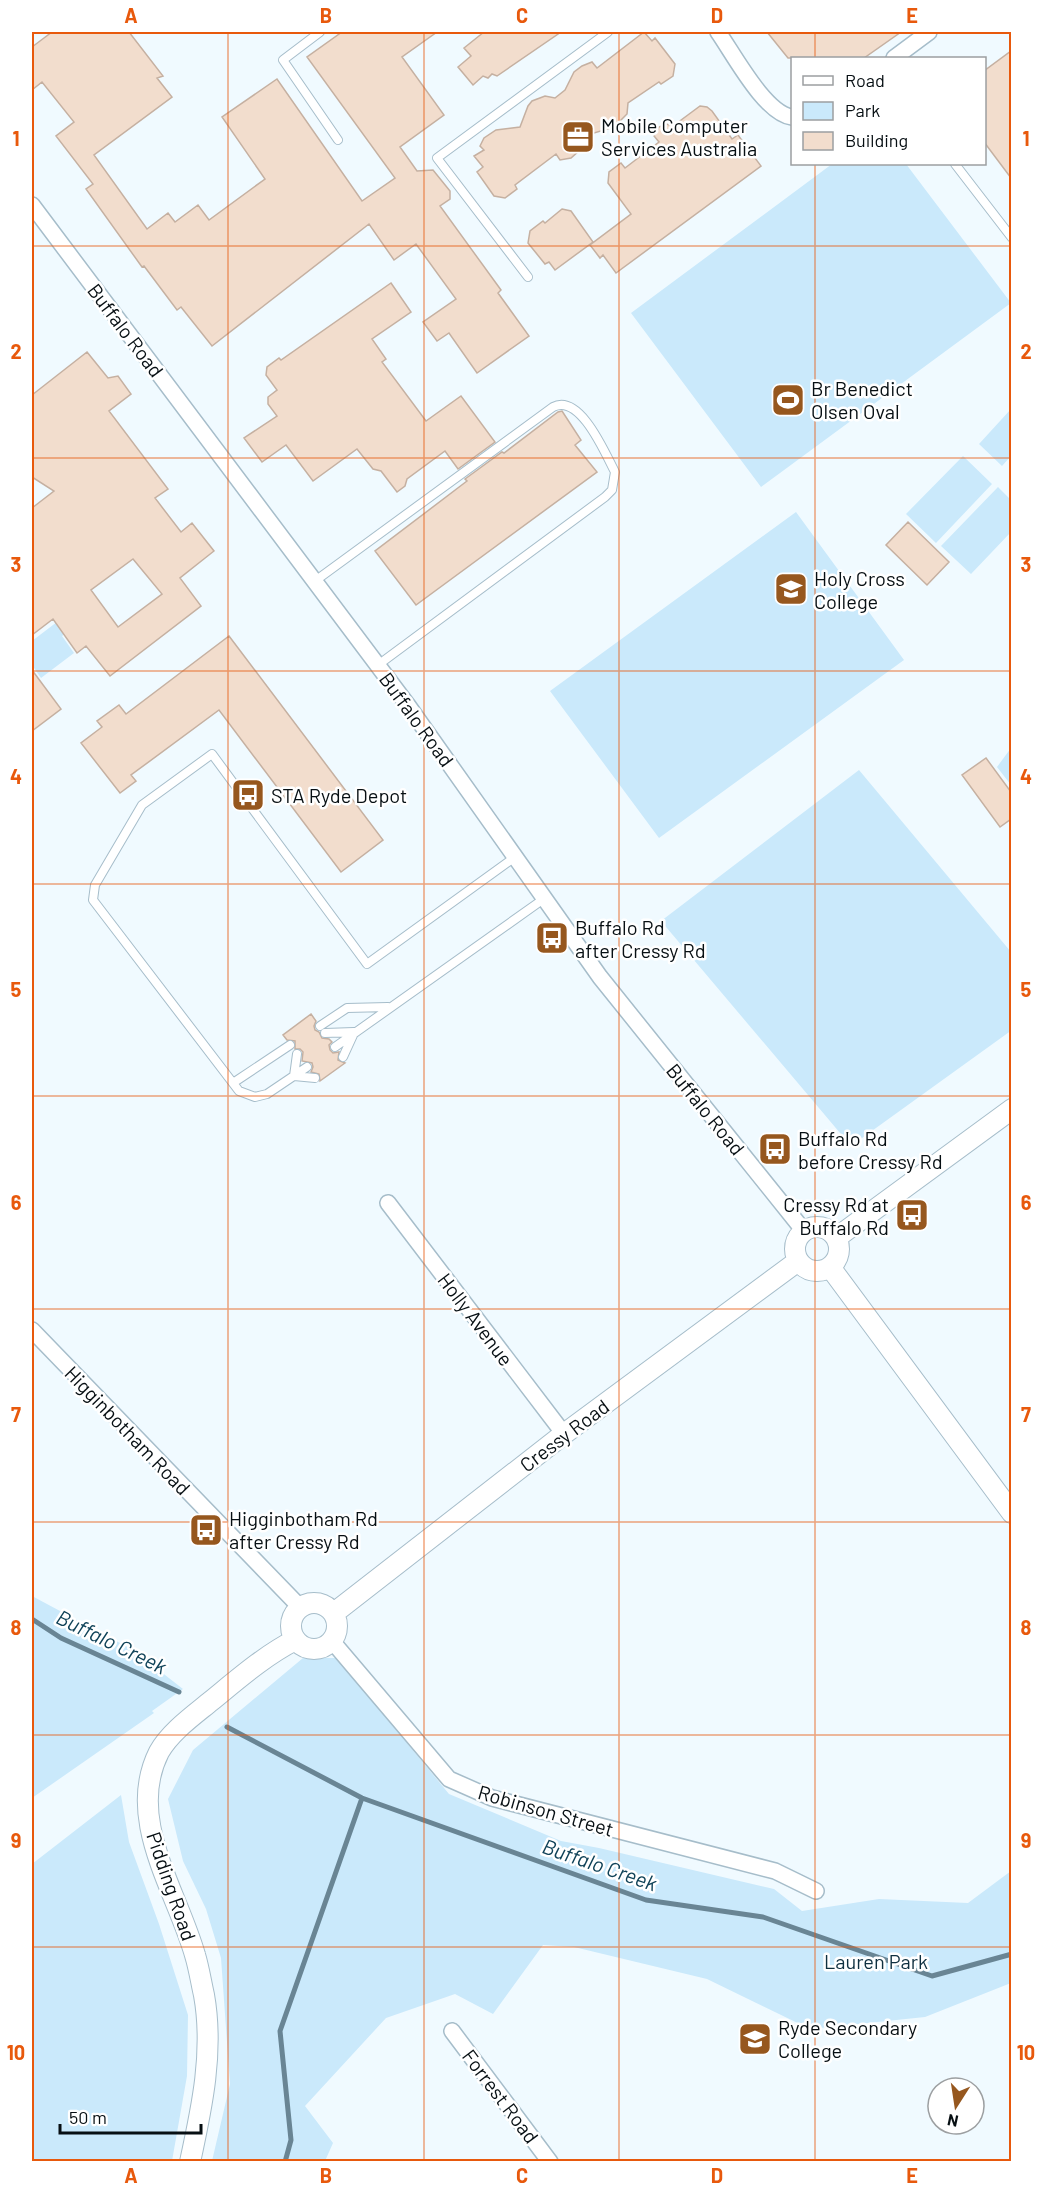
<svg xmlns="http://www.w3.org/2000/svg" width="1043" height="2193" font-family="Barlow,sans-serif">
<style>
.green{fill:#cae9fb}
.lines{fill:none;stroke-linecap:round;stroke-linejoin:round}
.stream{stroke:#698594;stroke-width:5}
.building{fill:#f2ddcd;stroke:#c5b0a1;stroke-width:1.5;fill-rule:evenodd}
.service-casing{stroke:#a6bdca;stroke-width:10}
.minor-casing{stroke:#a6bdca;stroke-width:18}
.tertiary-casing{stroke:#a6bdca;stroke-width:22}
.service{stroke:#fff;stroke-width:8}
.minor{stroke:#fff;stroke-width:15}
.tertiary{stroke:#fff;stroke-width:20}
.grid{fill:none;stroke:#e8590c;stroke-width:1.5;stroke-opacity:0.55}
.labels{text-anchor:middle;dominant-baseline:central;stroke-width:5;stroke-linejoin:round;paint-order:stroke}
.poi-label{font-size:20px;fill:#070f13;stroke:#fff;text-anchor:start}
.street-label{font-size:20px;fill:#070f13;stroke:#fff}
.park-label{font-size:20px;fill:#0f3040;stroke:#fff}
.water-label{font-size:21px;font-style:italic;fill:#0f4258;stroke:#fff}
.neatline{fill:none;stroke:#e8590c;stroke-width:2}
.grid-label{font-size:20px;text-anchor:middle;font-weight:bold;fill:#e8590c}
</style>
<rect width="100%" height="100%" fill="#f0faff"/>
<path class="green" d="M832 164H906L1011 303 761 487 631 313Z
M1011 409V456L1002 466 979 444Z
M963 456 992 484 936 543 906 514Z
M998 487 1011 500V532L971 574 941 546Z
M796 512 904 660 659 838 550 691Z
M91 596 100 607 62 636 74 653 41 678 32 665V641Z
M1011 748V785L997 767Z
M859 770 1011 952 1012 1030 851 1146 661 921Z
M32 1596 133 1650 183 1689 152 1711 154 1713 32 1798Z
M303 1658H337L449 1794 561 1841 599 1848 774 1889 802 1911 879 1899 968 1903 1011 1871V1983L925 2017 810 2029 707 1979 574 1947 543 1945 493 2014 455 1994 386 2018 305 2106 333 2143 325 2161H212L230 2084 221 1958 206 1909 183 1861 168 1799 193 1750Z
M121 1795 129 1842 159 1924 188 2015 187 2076 172 2161H32V1864Z"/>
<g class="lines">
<path class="stream" d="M32 1619 61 1638 179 1692
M227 1727 362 1798 646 1900 763 1917 932 1976 1012 1954
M285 2162 291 2140 280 2031 362 1798"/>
</g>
<path class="building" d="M52 32H129L163 76 157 78 172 97 94 155 147 229 168 213 175 222 198 205 209 220 265 179 222 117 277 79 362 201 395 178 307 57 342 32H437L402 57 444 115 400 147 417 171 433 170 450 191V199L440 206 501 290 498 293 529 336 477 373 449 333 437 341 423 322 456 299 416 244 394 260 369 224 212 346 181 307 177 310 144 266 142 267 86 189 93 184 56 136 74 122 42 82 32 90V47Z
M484 32H561L497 76 492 74 488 78 483 76 473 85 458 67 471 56 464 48Z
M644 32 652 41 655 38 675 64 673 76 661 84 659 82 628 103 627 114 614 127 587 135 580 150 571 158 560 160 556 154 515 185 517 189 505 198 494 196 477 172 483 167 474 156 484 150 480 146 484 138 496 130 520 127 528 106 532 101 545 96 555 98 565 90 574 72 582 66 592 62 597 68Z
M767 32H901L864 58H788Z
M1011 51V178L984 142V71Z
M700 106 707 107 712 111 732 139 738 135 761 166 616 273 603 255 600 258 590 245 631 214 608 183 609 172 621 163 625 168 659 142 654 136 659 127 666 124 673 126Z
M562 209 571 211 593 242 555 270 549 262 545 264 528 243 530 231 543 221 545 223Z
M391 283 411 312 372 339 386 359 382 362 426 421 461 396 495 442 458 469 445 451 407 479 405 486 397 492 381 471 373 469 357 449 313 481 286 445 262 462 244 438 277 416 268 404V397L277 390 266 375 267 367 279 358 281 360Z
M87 352 108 378 118 376 131 394 109 411 168 489 155 498 181 532 192 523 214 551 180 578 201 606 110 676 86 646 77 653 53 619 32 635V508L54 491 32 477V395ZM133 559 162 594 118 627 91 590Z
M562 411 581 440 575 445 597 472 416 605 375 551 467 481 465 479 502 452 504 453 558 412Z
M908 522 949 562 927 585 886 545Z
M229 636 383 840 341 872 219 710 131 775 136 781 120 793 81 743 102 727 97 721 119 705 126 714Z
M32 670 61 709 32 731Z
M986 758 1011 792V819L1000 827 962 775Z
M311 1014 316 1021 314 1026 315 1030 319 1032 322 1038 329 1039 332 1042 329 1045 330 1050 333 1053 339 1052 338 1060 345 1063 320 1081 319 1074 311 1072 313 1067 312 1063 302 1061 303 1052 300 1049H295V1041L287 1040 283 1035Z"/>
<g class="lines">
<g class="service-casing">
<path id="service" d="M320 32 283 60 338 140
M955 164 1012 238
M528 277 437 158 608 32
M315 581 553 407C580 393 605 453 615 472L612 490 605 497 378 665
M320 1026 347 1008 388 1007
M325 1033 354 1032
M335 1047 545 898
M343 1057 354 1033
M307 1067 267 1094 255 1097 239 1091 93 900 95 885 142 805 212 754 367 964 515 857
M294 1076 297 1054
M294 1076 315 1078
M233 1083 290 1045"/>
</g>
<g class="minor-casing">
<path id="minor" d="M718 32C733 53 765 114 792 117
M894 58 929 32
M32 205 409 707 600 977 804 1231
M388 1203 564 1434
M32 1330 300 1607
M332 1641 449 1779 492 1798 775 1871 816 1891
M452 2031 550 2162"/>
</g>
<g class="tertiary-casing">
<path id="tertiary" d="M795 1249a22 22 0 1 1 44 0a22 22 0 1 1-44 0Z
M836 1238 1012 1109
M830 1267 1012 1513
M291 1626a23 23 0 1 1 46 0a23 23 0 1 1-46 0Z
M334 1613 564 1434 798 1261
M190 2162C202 2107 214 2051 204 1995 201 1982 199 1968 195 1955 177 1891 125 1819 159 1752 170 1732 194 1715 211 1701 238 1679 264 1656 295 1640"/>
</g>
<use href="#service" class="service"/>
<use href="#minor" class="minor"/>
<use href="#tertiary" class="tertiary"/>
</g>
<path class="grid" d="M228 32V2162M424 32V2162M619 32V2162M815 32V58M815 164V2162M32 246H1012M32 458H1012M32 671H1012M32 884H1012M32 1096H1012M32 1309H1012M32 1522H1012M32 1735H1012M32 1947H1012"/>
<defs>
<g id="office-square" transform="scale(1.725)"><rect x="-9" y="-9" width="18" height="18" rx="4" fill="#96571e" stroke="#fff"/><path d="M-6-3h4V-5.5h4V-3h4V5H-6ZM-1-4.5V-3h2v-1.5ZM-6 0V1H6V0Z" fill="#fff"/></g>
<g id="stadium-square" transform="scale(1.725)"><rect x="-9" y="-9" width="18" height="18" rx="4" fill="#96571e" stroke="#fff"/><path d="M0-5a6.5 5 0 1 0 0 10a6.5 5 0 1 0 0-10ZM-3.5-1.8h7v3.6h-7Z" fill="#fff"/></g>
<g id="school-square" transform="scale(1.725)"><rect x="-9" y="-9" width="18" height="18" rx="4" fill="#96571e" stroke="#fff"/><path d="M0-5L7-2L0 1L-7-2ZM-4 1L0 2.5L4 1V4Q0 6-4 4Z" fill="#fff"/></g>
<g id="bus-square" transform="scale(1.725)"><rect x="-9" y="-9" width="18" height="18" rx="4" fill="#96571e" stroke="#fff"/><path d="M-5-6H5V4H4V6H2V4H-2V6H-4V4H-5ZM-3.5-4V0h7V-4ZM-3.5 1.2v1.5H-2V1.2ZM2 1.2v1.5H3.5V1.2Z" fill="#fff"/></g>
</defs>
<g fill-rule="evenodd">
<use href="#office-square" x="578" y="137"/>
<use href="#stadium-square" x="788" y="400"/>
<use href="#school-square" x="791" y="589"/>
<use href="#bus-square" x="248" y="795"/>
<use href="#bus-square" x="552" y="938"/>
<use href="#bus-square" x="775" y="1149"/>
<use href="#bus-square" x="912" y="1215"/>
<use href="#bus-square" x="206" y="1530"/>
<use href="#school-square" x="755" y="2039"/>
</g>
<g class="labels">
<g class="poi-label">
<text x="601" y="125">Mobile Computer<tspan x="601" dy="23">Services Australia</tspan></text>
<text x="811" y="388">Br Benedict<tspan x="811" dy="23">Olsen Oval</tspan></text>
<text x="814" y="578">Holy Cross<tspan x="814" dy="23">College</tspan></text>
<text x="271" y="795">STA Ryde Depot</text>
<text x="575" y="927">Buffalo Rd<tspan x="575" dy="23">after Cressy Rd</tspan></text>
<text x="798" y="1138">Buffalo Rd<tspan x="798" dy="23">before Cressy Rd</tspan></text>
<text x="889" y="1204" text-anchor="end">Cressy Rd at<tspan x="889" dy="23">Buffalo Rd</tspan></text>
<text x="229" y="1518">Higginbotham Rd<tspan x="229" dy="23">after Cressy Rd</tspan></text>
<text x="778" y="2027">Ryde Secondary<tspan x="778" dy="23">College</tspan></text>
</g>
<g class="street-label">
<text transform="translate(126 330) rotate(53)">Buffalo Road</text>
<text transform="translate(417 719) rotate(54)">Buffalo Road</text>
<text transform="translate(706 1109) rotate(51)">Buffalo Road</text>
<text transform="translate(476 1319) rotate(53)">Holly Avenue</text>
<text transform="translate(128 1430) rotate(46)">Higginbotham Road</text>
<text transform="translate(564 1435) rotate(-37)">Cressy Road</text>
<text transform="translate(546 1810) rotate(16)">Robinson Street</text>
<text transform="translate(172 1886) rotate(71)">Pidding Road</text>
<text transform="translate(501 2096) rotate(53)">Forrest Road</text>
</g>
<g class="park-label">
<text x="876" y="1961">Lauren Park</text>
</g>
<g class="water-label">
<text transform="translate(112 1641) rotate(26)">Buffalo Creek</text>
<text transform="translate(600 1864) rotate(19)">Buffalo Creek</text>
</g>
</g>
<rect width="1043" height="2193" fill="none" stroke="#ffffff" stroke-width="66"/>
<rect x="791" y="57" width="195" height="108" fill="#ffffff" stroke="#9c9fa1" stroke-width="1.5"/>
<rect x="803" y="76" width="30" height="9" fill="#ffffff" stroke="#9c9fa1" stroke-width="1.5"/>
<text x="845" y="87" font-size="18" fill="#070f13">Road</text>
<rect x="803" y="102" width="30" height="18" fill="#cae9fb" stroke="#9c9fa1" stroke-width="1.5"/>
<text x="845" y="117" font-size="18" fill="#070f13">Park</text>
<rect x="803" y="132" width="30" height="18" fill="#f2ddcd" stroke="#9c9fa1" stroke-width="1.5"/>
<text x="845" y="147" font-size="18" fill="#070f13">Building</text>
<g transform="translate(956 2106) rotate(192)"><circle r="28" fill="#ffffff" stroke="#9c9fa1" stroke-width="1.5"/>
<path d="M0-4.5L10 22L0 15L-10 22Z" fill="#96571e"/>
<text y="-9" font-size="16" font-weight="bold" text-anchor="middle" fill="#070f13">N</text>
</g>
<path d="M60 2124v9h141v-9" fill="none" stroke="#070f13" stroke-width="3"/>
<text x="69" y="2124" font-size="18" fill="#070f13" stroke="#ffffff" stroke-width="4.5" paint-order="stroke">50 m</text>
<rect x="33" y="33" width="977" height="2127" class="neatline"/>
<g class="grid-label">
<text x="131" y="23">A</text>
<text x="326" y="23">B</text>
<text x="522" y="23">C</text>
<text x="717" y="23">D</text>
<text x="912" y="23">E</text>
<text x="16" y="146">1</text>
<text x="1026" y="146">1</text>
<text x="16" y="359">2</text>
<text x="1026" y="359">2</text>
<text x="16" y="572">3</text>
<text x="1026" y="572">3</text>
<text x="16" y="784">4</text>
<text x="1026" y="784">4</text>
<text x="16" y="997">5</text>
<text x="1026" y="997">5</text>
<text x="16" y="1210">6</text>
<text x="1026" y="1210">6</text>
<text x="16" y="1422">7</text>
<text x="1026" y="1422">7</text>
<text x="16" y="1635">8</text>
<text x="1026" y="1635">8</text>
<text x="16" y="1848">9</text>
<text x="1026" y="1848">9</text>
<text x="16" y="2060">10</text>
<text x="1026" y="2060">10</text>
<text x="131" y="2183">A</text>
<text x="326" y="2183">B</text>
<text x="522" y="2183">C</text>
<text x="717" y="2183">D</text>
<text x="912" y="2183">E</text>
</g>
</svg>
